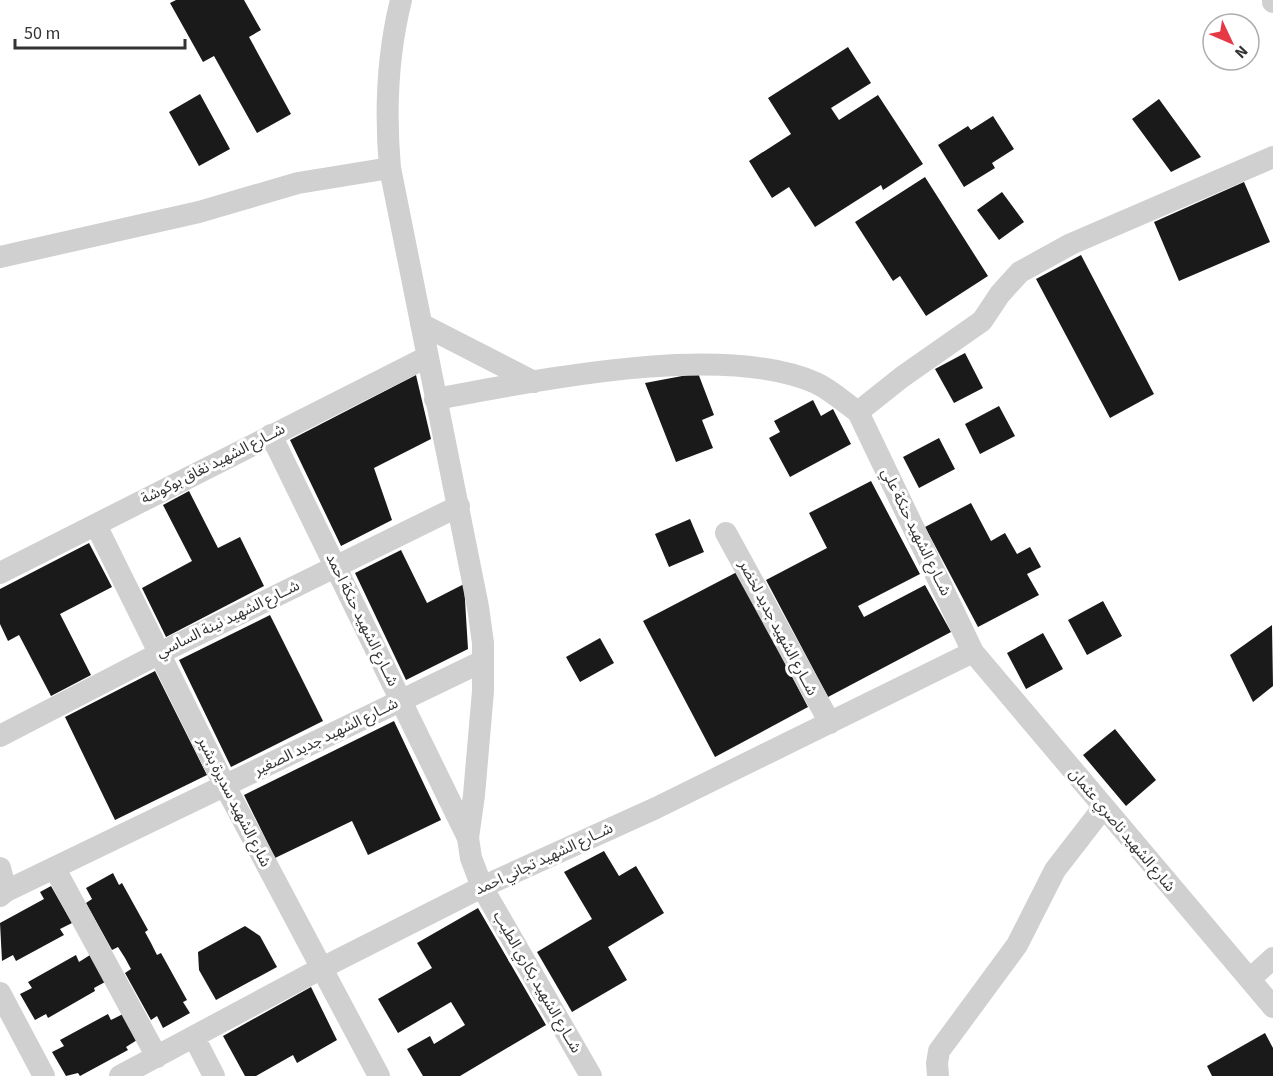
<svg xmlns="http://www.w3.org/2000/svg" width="1273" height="1076" font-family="'Source Sans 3','Noto Sans Arabic',sans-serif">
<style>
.building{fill:#1a1a1a}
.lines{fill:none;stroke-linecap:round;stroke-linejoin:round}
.minor{stroke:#d0d0d0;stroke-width:22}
.labels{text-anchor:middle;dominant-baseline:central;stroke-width:6;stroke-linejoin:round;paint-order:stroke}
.street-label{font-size:15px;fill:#333;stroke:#fff}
</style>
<rect width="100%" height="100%" fill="#fff"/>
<path class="building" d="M176 0H244L261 30 249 37 291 114 257 133 214 56 203 62 170 3Z
M848 47 871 83 831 108 839 120 878 95 923 164 883 190 881 185 815 227 789 187 772 198 749 161 791 134 768 98Z
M200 94 230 149 199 166 169 112Z
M1159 99 1201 157 1171 172 1132 119Z
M993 116 1014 149 992 163 995 168 964 187 938 145 968 126 971 130Z
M925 177 988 276 926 316 900 276 893 281 855 222Z
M1244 182 1270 242 1179 281 1154 222Z
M1002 192 1024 222 999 240 977 210Z
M1081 255 1154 394 1110 418 1036 279Z
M965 353 983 388 954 403 935 369Z
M698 373 714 415 702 420 713 448 676 462 645 383Z
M416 375 431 439 374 468 392 520 341 546 290 440Z
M813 400 821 416 833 409 851 444 790 477 769 438 780 432 774 421Z
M999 406 1015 436 980 454 965 424Z
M939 438 955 469 919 488 903 457Z
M871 481 920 574 858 606 864 617 925 585 951 632 828 697 766 580 827 548 809 513Z
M189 491 218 548 240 537 264 586 166 637 142 588 192 561 163 505Z
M971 503 991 541 1005 533 1017 554 1030 547 1041 567 1027 574 1039 595 978 627 925 527Z
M690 519 704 552 669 567 655 534Z
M89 543 112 587 60 614 91 675 51 696 19 635 8 641 0 624V589Z
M401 550 427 603 464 584 468 649 406 680 355 573Z
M737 572 808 707 715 757 643 621Z
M1103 601 1122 636 1087 655 1068 620Z
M270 615 323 721 231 767 179 660Z
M1272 625 1273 686 1253 702 1230 655Z
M1043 633 1063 669 1026 689 1007 653Z
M600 638 614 663 580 682 566 657Z
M155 671 207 775 115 820 65 717Z
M394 721 441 820 368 855 352 821 275 858 244 795Z
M1115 729 1156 780 1126 806 1083 755Z
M604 851 619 876 636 866 664 913 608 947 627 980 572 1012 537 952 592 919 564 872Z
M113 873 119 885 122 883 148 930 145 932 151 943 157 955 161 953 187 1000 183 1002 190 1013 163 1028 157 1016 151 1020 125 973 131 969 125 958 118 947 112 950 86 903 92 899 86 888Z
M51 886 72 923 60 929 64 935 16 961 13 955 2 961 0 923 44 899 40 892Z
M478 908 546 1025 460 1076H423L407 1049 430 1036 434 1044 465 1025 451 1002 398 1033 378 999 432 968 417 943Z
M245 926 260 936 277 967 216 1000 199 970 198 952Z
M76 955 79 962 90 955 105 982 94 988 95 991 48 1018 46 1014 35 1020 20 994 32 988 28 982Z
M311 987 337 1040 297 1063 293 1055 256 1076H245L223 1036Z
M108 1014 111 1020 123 1014 137 1040 126 1047 128 1050 80 1076 78 1073 66 1076 52 1052 64 1046 60 1040Z
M1265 1033 1273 1048V1076H1212L1207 1066Z"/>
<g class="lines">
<path class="minor" d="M401 0C387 56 385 111 390 168L478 607 483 643V691L474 795 468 838 471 858 482 887 591 1076
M1273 0V2
M0 257 199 212 298 183 390 168
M421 324 534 382
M435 399C538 381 720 341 816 383 831 390 845 403 858 412L973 652 1273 1007
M858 412 902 377 982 321 1000 294 1020 272 1071 244 1273 157
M271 435 468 838
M96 525 225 786 379 1076
M726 533 830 723
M0 573 427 357
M0 736 160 653 459 506
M0 868 6 891
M55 869 157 1057
M0 896 6 891 483 661
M1250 979 1273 958
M0 993 44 1076
M194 1037 214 1076
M120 1076 320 969 482 887 656 808 973 652
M938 1076 937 1063 939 1051 1017 945 1055 870 1103 808"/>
</g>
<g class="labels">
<g class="street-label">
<text transform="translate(213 464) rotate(-27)">شــارع الشهيد نغاق بوكوشة</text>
<text transform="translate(916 532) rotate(64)">شــارع الشهيد حنكة علي</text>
<text transform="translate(228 619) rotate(-26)">شــارع الشهيد نينة الساسي</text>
<text transform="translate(362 620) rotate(64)">شــارع الشهيد حنكة احمد</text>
<text transform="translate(778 628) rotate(62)">شــارع الشهيد جديد لخضر</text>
<text transform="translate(326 737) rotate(-26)">شــارع الشهيد جديد الصغير</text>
<text transform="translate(234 802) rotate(63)">شارع الشهيد سديرة بشير</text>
<text transform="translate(1122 830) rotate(50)">شارع الشهيد ناصري عثمان</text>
<text transform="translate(544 859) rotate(-25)">شــارع الشهيد تجاني احمد</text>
<text transform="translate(537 982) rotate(60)">شــارع الشهيد بكاري الطيب</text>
</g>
</g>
<g transform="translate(1231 42) rotate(134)"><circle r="28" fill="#ffffff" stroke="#adadad" stroke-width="1.5"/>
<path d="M0-4.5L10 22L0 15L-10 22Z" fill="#e63946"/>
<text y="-9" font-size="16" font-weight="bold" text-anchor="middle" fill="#333333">N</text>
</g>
<path d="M15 39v9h170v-9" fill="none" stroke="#333333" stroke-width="3"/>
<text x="24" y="39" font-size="18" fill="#333333" stroke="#ffffff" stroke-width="4.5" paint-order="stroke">50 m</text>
</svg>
